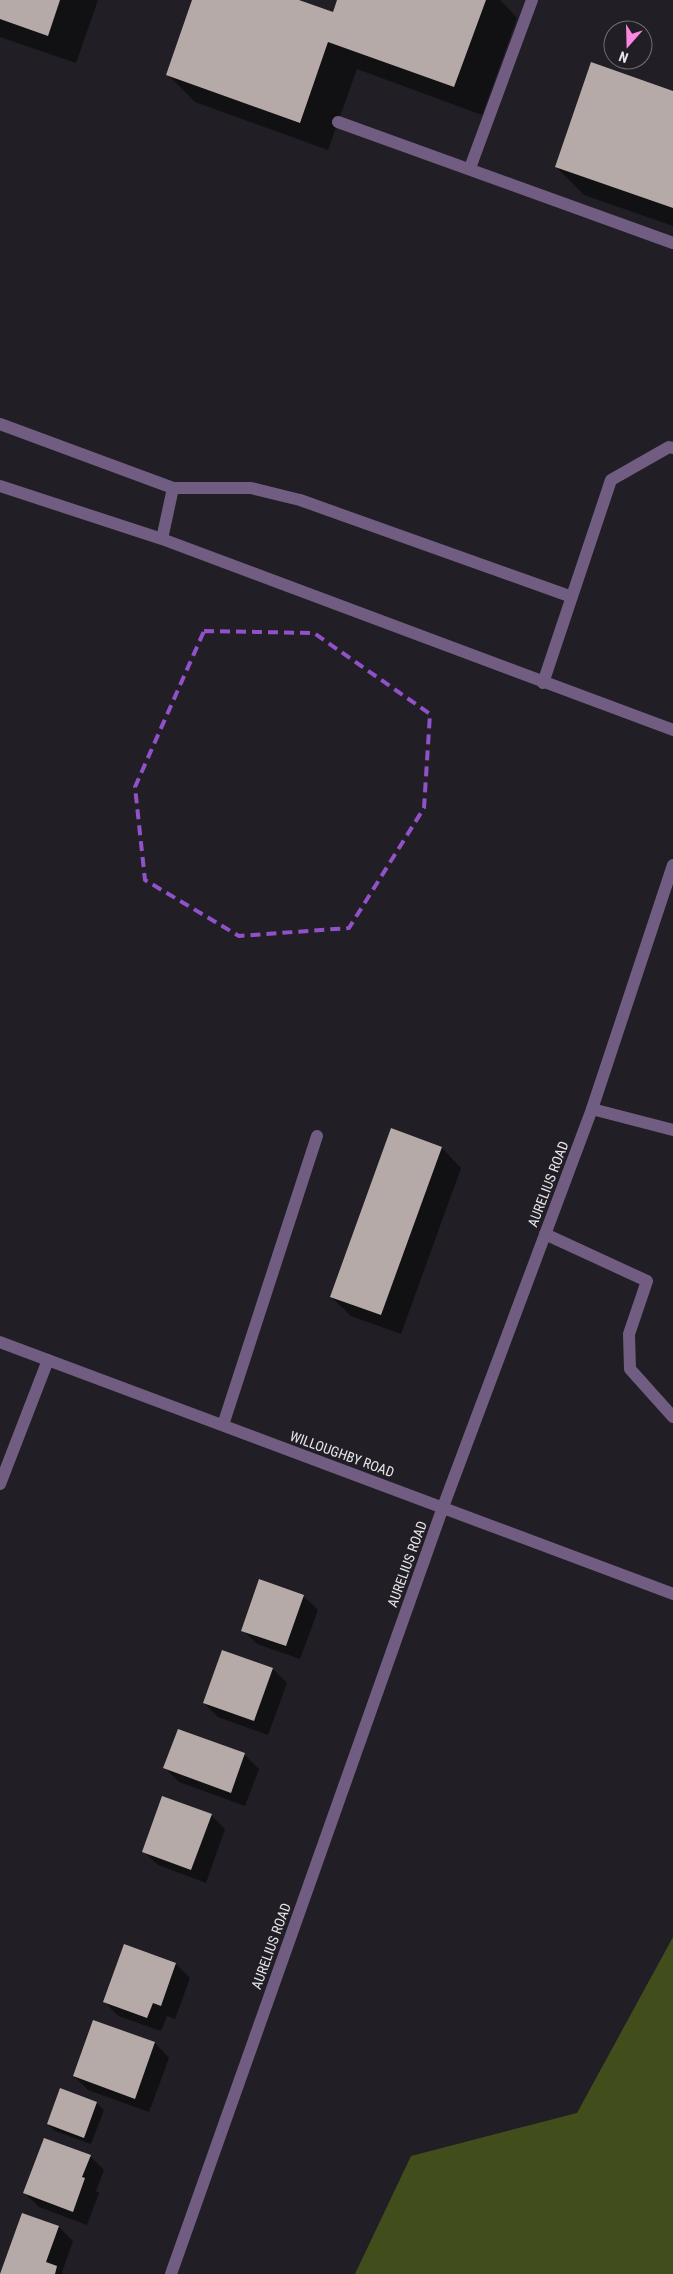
<svg xmlns="http://www.w3.org/2000/svg" width="673" height="2274" font-family="'Roboto Condensed',sans-serif">
<style>
.forest{fill:#414e1c}
.shadow{fill:#0007}
.building{fill:#b5aaa8}
.lines{fill:none;stroke-linecap:round;stroke-linejoin:round}
.service{stroke:#715d82;stroke-width:12}
.minor{stroke:#715d82;stroke-width:12}
.tertiary{stroke:#715d82;stroke-width:12}
.marked{fill:none;stroke:#9151c8;stroke-width:4;stroke-dasharray:10 6;stroke-linejoin:round}
.labels{text-anchor:middle;dominant-baseline:central;stroke-width:5;stroke-linejoin:round;paint-order:stroke}
.street-label{font-size:14px;fill:#e7e5ea;stroke:#211e25}
</style>
<rect width="100%" height="100%" fill="#211e25"/>
<path class="forest" d="M673 1937V2274H355L411 2156 577 2113Z"/>
<path class="shadow" d="M0 0H98L76 63 0 37Z
M194 0H296L334 14 339 0H500L517 18 482 115 357 69 328 150 195 102 167 74Z
M673 92V226L584 195 556 167Z
M392 1130 442 1148 461 1168 401 1334 351 1316 331 1297Z
M303 1596 318 1610 300 1659 257 1644 243 1630Z
M273 1669 287 1683 268 1735 218 1717 204 1703Z
M179 1730 245 1755 259 1769 245 1806 179 1782 165 1768Z
M211 1815 225 1829 206 1883 158 1865 143 1851Z
M176 1964 190 1978 175 2019 167 2016 161 2031 118 2016 104 2001Z
M94 2021 155 2043 169 2058 149 2112 88 2090 74 2076Z
M97 2103 104 2110 91 2144 55 2131 48 2124Z
M90 2156 104 2170 96 2191 99 2193 87 2225 39 2207 25 2193Z
M23 2214 59 2227 73 2241 62 2272 63 2274H1Z"/>
<path class="building" d="M0 0H60L48 36 0 19Z
M192 0H299L333 12 337 0H486L454 87 328 42 300 123 166 75Z
M591 62 673 91V208L555 167Z
M391 1128 442 1147 381 1315 330 1297Z
M259 1579 304 1595 286 1646 241 1631Z
M222 1650 273 1668 254 1721 203 1703Z
M178 1729 245 1753 231 1793 163 1768Z
M162 1796 212 1814 191 1870 142 1852Z
M124 1944 176 1963 161 2006 153 2003 147 2018 103 2002Z
M93 2020 155 2042 135 2099 73 2076Z
M60 2088 97 2102 84 2138 47 2124Z
M44 2138 91 2155 82 2177 85 2178 73 2212 23 2193Z
M22 2213 59 2226 46 2262 57 2266 55 2274H0Z"/>
<g class="lines">
<path class="service" d="M338 122 673 243
M470 168 532 0
M0 424 173 488
M0 486 162 539
M572 597 300 500 251 488H173L162 539 673 730
M543 683 611 480 669 447 673 448
M592 1109 673 1130
M545 1234 647 1281 629 1334 630 1369 673 1417
M223 1425 317 1136"/>
<path class="minor" d="M0 1484 48 1360"/>
<path class="tertiary" d="M0 1342 673 1594
M171 2274 443 1507 592 1109 673 865"/>
</g>
<path class="marked" d="M204 631 314 633 430 714 424 808 349 928 239 936 145 880 135 787Z"/>
<g class="labels">
<g class="street-label">
<text transform="translate(548 1184) rotate(-69)">AURELIUS ROAD</text>
<text transform="translate(342 1454) rotate(20)">WILLOUGHBY ROAD</text>
<text transform="translate(407 1564) rotate(-70)">AURELIUS ROAD</text>
<text transform="translate(271 1946) rotate(-70)">AURELIUS ROAD</text>
</g>
</g>
<g transform="translate(628 45) rotate(200)"><circle r="24" fill="#211e25" stroke="#706e74"/>
<path d="M0-4L9 19L0 12L-9 19Z" fill="#fd86e1"/>
<text y="-8" font-size="14" font-weight="bold" text-anchor="middle" fill="#e7e5ea">N</text>
</g>
</svg>
